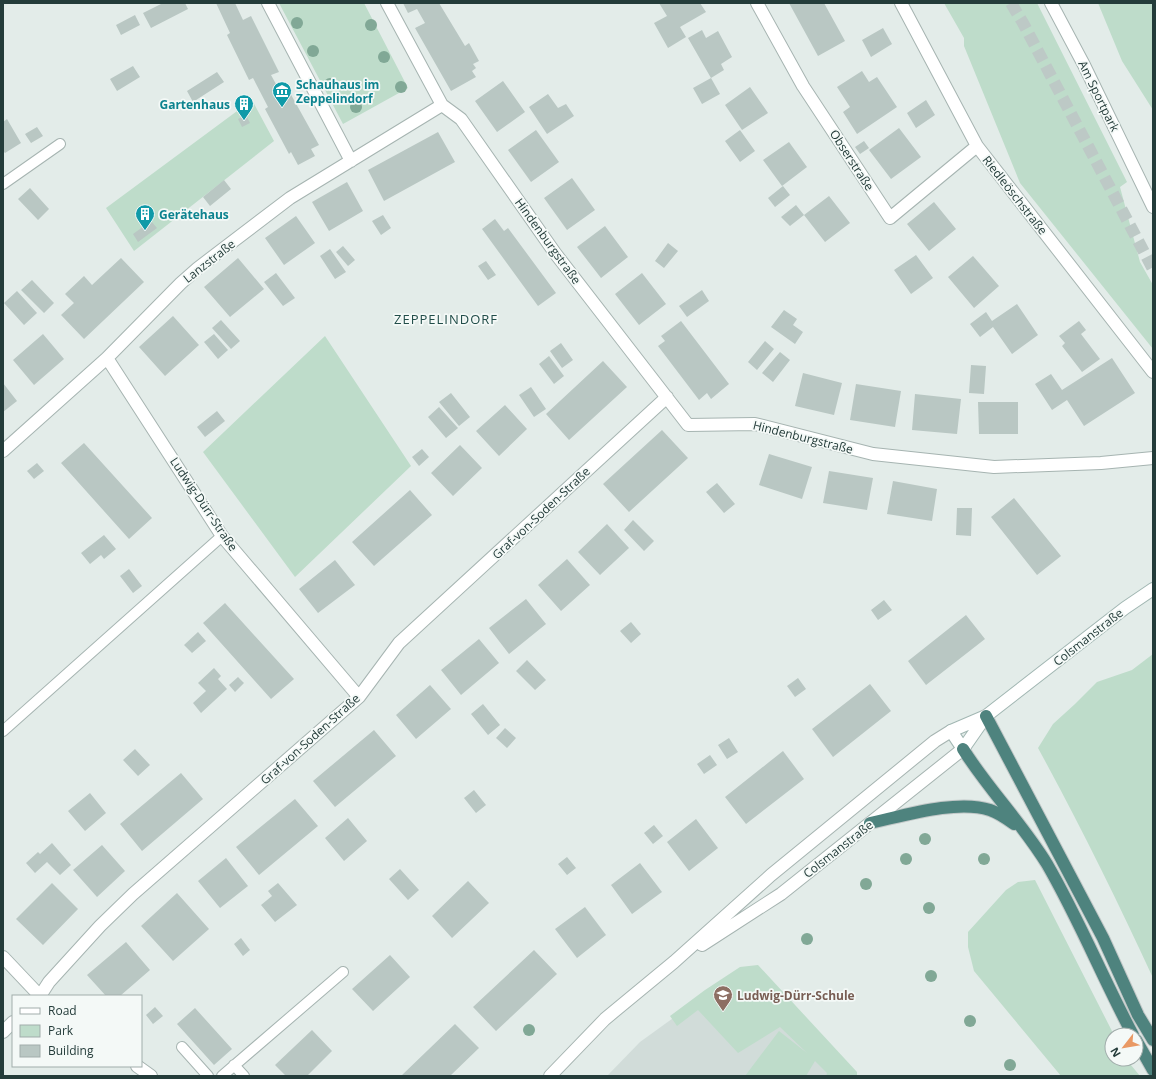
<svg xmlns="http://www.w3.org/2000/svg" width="1156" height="1079" font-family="'Open Sans',sans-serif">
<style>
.built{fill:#d1dcd9}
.green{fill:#bedcca}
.building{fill:#b9c7c3}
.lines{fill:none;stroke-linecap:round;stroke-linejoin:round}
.primary-tunnel{stroke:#bdc9c6;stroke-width:12;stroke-dasharray:12 6;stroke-linecap:butt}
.service-casing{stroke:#a6b4b1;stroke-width:12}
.minor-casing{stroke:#a6b4b1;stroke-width:14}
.tertiary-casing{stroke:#a6b4b1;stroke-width:14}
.secondary-casing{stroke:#a2b7b3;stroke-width:14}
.trunk-casing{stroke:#c2c8c8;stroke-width:14}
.service{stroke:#fff;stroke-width:10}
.minor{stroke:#fff;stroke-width:12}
.tertiary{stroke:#fff;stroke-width:12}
.secondary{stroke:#fff;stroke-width:12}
.trunk{stroke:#4e837e;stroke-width:12}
.tree{fill:#81a896}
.labels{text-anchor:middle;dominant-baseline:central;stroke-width:3.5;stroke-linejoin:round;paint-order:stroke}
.culture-label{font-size:12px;font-weight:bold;fill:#0d838f;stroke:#f4f9f7;text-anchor:start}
.street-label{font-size:12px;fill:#243c3a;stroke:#f4f9f7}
.education-label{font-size:12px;font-weight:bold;fill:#785e54;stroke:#f4f9f7;text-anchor:start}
.neighbourhood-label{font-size:13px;letter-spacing:1px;fill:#214d49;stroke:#f4f9f7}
</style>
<rect width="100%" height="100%" fill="#e3ece9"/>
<path class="built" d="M723 982 852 1076H607L640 1042Z"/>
<path class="green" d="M279 3H364L408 88 343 124Z
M944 3H1037L1127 182 1120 187 1140 262 1153 285V349L1020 183 964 46V38Z
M1098 3H1153V110L1122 61Z
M252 100 274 141 134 251 106 208Z
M325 336 411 466 295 577 203 452Z
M1153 654V978C1117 900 1079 823 1038 748L1053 724 1075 704 1097 682 1132 670Z
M1035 880 1114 1035H1112V1059H1126L1140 1076H1061L974 971 968 947V932L1006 890 1018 882Z
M758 965 857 1072V1076H826L827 1073 815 1061 806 1076H745L779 1031 807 1053 780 1027 738 1053 698 1010 677 1026 670 1016 705 990 740 967Z"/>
<path class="building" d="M163 3H185L188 9 151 28 143 13Z
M216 3H235L243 20 251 16 279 72 271 75 282 95 289 91 319 145 311 149 315 156 298 165 291 152 289 154 265 109 268 107 253 78 249 80 227 35 230 33Z
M403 3H439L465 46 469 43 479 61 473 64 476 68 472 71 476 77 451 91 415 28 425 23 417 9 408 13Z
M659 3H700L706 12 680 27 686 37 668 48 654 23 667 16Z
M789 3H824L845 41 818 56Z
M135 15 140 25 121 35 116 25Z
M883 28 892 44 871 57 862 40Z
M702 30 706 38 718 31 732 57 721 64 724 70 711 78 688 38Z
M133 66 140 77 117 91 110 79Z
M862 71 869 82 877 77 897 107 857 134 843 112 850 107 837 87Z
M217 72 224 82 193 102 187 91Z
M711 78 720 94 702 104 693 88Z
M503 81 525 112 497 132 475 101Z
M750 87 768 113 742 130 725 105Z
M548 94 558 108 566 104 574 116 547 134 529 107Z
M926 100 935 115 916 128 907 113Z
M246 115 250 123 242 127 238 119Z
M7 119 21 143 5 153 3 151V122Z
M37 127 43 136 31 143 25 134Z
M899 128 921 157 891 179 869 150Z
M536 130 559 162 531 182 508 150Z
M740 130 755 151 740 162 725 141Z
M438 132 455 162 384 201 368 170Z
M864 141 869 148 860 154 855 147Z
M789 142 807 167 782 186 763 160Z
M572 178 595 210 567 230 544 198Z
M224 180 231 189 210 206 203 197Z
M347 182 363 211 329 231 312 202Z
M783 186 790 195 775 207 768 198Z
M30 188 49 209 38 220 18 199Z
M829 196 850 223 825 242 804 215Z
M934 202 956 229 929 251 907 224Z
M796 205 804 215 790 226 781 217Z
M383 215 391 228 381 235 372 221Z
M296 216 315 243 284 265 265 238Z
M495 219 504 231 508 228 556 293 538 306 482 229Z
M151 221 157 228 138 242 133 234Z
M605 226 628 257 601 278 577 247Z
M668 243 678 251 664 268 655 261Z
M343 246 355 260 348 266 336 252Z
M330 249 346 272 335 279 320 256Z
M916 255 933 278 911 294 894 270Z
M973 256 999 286 974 308 948 277Z
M121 258 144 282 84 339 61 315 74 303 65 294 84 276 92 285Z
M238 258 264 289 230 317 204 287Z
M486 261 496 275 488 280 478 266Z
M276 273 295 298 283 306 264 282Z
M642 273 666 304 639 325 615 294Z
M32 280 54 303 44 313 21 290Z
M702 290 709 301 687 317 679 306Z
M17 291 37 313 24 325 4 303Z
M1017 304 1038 335 1012 354 993 327 980 337 970 324 986 312 992 321Z
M784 310 797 319 793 325 803 332 795 344 771 327Z
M173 316 199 345 165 376 139 347Z
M221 320 240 341 231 349 212 328Z
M681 321 729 384 711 399 707 393 699 400 658 346 665 341 661 336Z
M1079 321 1086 330 1081 334 1100 359 1082 372 1062 346 1065 343 1059 336Z
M43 334 64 359 34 385 13 360Z
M214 334 228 350 218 359 204 342Z
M765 341 774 349 757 370 748 362Z
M561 343 573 360 562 368 550 351Z
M780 352 790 360 773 382 762 373Z
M549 356 564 376 554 384 539 364Z
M1112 358 1135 393 1084 426 1067 400 1052 410 1035 384 1051 374 1062 390Z
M603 361 627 387 569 440 546 414Z
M971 365 986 366 984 394 969 393Z
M803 373 842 383 834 415 795 406Z
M3 383 17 401 3 412Z
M856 384 901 391 895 427 850 420Z
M531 387 546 409 534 417 519 395Z
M451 393 470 417 459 426 439 402Z
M915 394 961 399 957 434 912 430Z
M978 402H1018V434H979Z
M505 405 527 429 499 456 476 431Z
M439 407 458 428 446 438 428 417Z
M217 411 225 421 205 437 197 427Z
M662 430 688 458 629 512 603 484Z
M84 443 152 518 129 539 61 463Z
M460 445 482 468 453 496 431 473Z
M422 449 429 457 419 466 412 457Z
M769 454 812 467 802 499 759 485Z
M37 463 44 471 34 479 27 471Z
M829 471 873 478 867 510 823 503Z
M893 481 937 489 932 521 887 514Z
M717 483 735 504 724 513 706 492Z
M410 490 432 515 374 566 352 542Z
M1014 498 1061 556 1037 575 991 517Z
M957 508H972L971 536 956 535Z
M633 520 654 541 644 551 624 530Z
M607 524 629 548 600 575 578 552Z
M104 535 116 549 104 559 101 555 90 564 81 553Z
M567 559 590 585 561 611 538 585Z
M335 560 355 585 318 613 299 589Z
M129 569 142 586 133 593 120 576Z
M526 599 546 624 509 654 489 628Z
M884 600 892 610 878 620 871 610Z
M225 603 294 679 271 699 203 623Z
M966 615 985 639 926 685 908 661Z
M631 622 641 634 631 643 620 631Z
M198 632 206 641 192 653 184 645Z
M479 639 499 663 461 695 441 670Z
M527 660 546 680 535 690 516 671Z
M214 668 221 676 218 679 227 689 201 713 193 703 206 691 198 683Z
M238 677 244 683 235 692 229 685Z
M798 678 806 689 795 697 787 686Z
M870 684 891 711 833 757 812 729Z
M430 685 451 709 416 739 396 715Z
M483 704 500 725 488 735 471 714Z
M505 728 516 738 507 748 496 738Z
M374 730 396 756 335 807 313 781Z
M729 738 738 752 727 759 718 745Z
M135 749 150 765 138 776 123 760Z
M783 751 804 779 746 824 725 797Z
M710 755 717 765 704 774 697 764Z
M181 773 203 799 142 851 120 824Z
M474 790 486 805 476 813 464 798Z
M90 793 106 813 85 831 68 811Z
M295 799 318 826 259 875 236 847Z
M348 818 367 841 344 861 325 838Z
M696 819 718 848 689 871 667 842Z
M654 825 663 836 653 844 644 833Z
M52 843 71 865 60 875 47 862 35 873 26 863 38 852 40 854Z
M102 845 125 871 97 897 73 870Z
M567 857 576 868 567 875 558 864Z
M226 858 248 886 220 908 198 881Z
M640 863 662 892 632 914 611 885Z
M400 869 419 890 408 900 389 879Z
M468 881 489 903 452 938 432 916Z
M52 883 78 909 43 945 16 919Z
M278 883 297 905 275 922 261 905 272 896 268 891Z
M177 893 209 929 173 961 141 926Z
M585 907 606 935 577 958 555 929Z
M241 938 250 950 243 956 234 944Z
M126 942 150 970 120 996H106L87 975Z
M534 950 557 974 496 1031 473 1007Z
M390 955 410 977 373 1011 352 989Z
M155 1007 163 1016 153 1024 146 1015Z
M195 1008 232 1049 214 1065 177 1024Z
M455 1024 479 1048 450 1076H401Z
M312 1030 332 1051 307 1076H286L275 1065Z"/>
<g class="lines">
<path class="primary-tunnel" d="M1011 3 1023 23 1153 269"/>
<g class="service-casing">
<path id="service" d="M3 184 60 144
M3 731 222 536
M182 1047 208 1076
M234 1065 244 1076
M222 1076 343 972"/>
</g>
<g class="minor-casing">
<path id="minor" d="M268 3 351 161
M387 3 442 105 461 119 555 253 688 425 755 424 873 454 994 467 1101 463 1153 458
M757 3 803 86 890 218 977 146
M901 3 977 146 1153 372
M107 358 222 536 359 697
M3 451 107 358 181 283 198 268 290 198 442 105
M40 996 49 982 100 926 133 894 359 697 399 643 667 397
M3 1032 13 1022"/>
</g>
<g class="tertiary-casing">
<path id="tertiary" d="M1051 3 1084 65 1153 207
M702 945 781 894 963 749
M3 957 40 996
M137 1066 151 1076
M550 1076 605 1019 674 962 771 875 935 741 951 731"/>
</g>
<g class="secondary-casing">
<path id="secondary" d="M986 716 963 749 951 731 986 716 1125 608 1153 589"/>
</g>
<g class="trunk-casing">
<path id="trunk" d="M986 716 1103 938 1138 1015 1153 1040
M963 749C988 789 1022 823 1047 864 1079 919 1103 979 1133 1035
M870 823C903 816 957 799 990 810 999 813 1006 818 1014 824
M1136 1040 1153 1070"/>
</g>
<use href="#service" class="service"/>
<use href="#minor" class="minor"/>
<use href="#tertiary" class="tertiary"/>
<use href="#secondary" class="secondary"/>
<use href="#trunk" class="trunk"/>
</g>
<g class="tree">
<circle cx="297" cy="23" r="6"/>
<circle cx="371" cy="25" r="6"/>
<circle cx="313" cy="51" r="6"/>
<circle cx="384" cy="57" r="6"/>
<circle cx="330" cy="84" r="6"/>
<circle cx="401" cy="87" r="6"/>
<circle cx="356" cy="107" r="6"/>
<circle cx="925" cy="839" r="6"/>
<circle cx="906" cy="859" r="6"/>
<circle cx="984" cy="859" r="6"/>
<circle cx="866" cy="884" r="6"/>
<circle cx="929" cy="908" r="6"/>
<circle cx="807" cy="939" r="6"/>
<circle cx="931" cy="976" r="6"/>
<circle cx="970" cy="1021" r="6"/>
<circle cx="529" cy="1030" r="6"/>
<circle cx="1010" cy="1065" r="6"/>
</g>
<defs>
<g id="museum-pin" transform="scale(1)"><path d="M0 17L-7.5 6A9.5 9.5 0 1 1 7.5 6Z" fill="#0f9aa8" stroke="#f4f9f7"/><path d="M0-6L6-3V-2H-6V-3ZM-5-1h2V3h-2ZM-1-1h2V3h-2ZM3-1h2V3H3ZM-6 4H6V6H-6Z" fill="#fff"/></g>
<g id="building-pin" transform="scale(1)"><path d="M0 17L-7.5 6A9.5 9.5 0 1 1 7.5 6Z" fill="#0f9aa8" stroke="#f4f9f7"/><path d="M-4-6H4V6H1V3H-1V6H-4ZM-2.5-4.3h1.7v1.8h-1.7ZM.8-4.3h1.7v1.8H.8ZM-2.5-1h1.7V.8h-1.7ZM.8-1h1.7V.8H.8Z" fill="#fff"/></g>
<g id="school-pin" transform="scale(1)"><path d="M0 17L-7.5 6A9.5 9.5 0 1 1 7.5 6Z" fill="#8d6e63" stroke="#f4f9f7"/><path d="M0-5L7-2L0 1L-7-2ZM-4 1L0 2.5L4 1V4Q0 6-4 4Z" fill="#fff"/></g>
</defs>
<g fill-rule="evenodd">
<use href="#museum-pin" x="282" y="91"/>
<use href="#building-pin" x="244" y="104"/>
<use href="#building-pin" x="145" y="214"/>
<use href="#school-pin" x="723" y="995"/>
</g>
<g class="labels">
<g class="culture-label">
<text x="296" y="84">Schauhaus im<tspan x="296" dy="14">Zeppelindorf</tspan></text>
<text x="230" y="104" text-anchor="end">Gartenhaus</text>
<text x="159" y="214">Gerätehaus</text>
</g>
<g class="street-label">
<text transform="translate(1099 96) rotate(64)">Am Sportpark</text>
<text transform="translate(852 160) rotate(57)">Obserstraße</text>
<text transform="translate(1015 195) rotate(52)">Riedleöschstraße</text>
<text transform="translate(548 241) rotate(54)">Hindenburgstraße</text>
<text transform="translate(209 261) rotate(-38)">Lanzstraße</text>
<text transform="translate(803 437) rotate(14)">Hindenburgstraße</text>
<text transform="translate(204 504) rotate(56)">Ludwig-Dürr-Straße</text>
<text transform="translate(541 513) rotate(-43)">Graf-von-Soden-Straße</text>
<text transform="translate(1088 637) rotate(-38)">Colsmanstraße</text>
<text transform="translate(310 739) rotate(-42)">Graf-von-Soden-Straße</text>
<text transform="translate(838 849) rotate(-38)">Colsmanstraße</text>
</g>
<g class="education-label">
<text x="737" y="995">Ludwig-Dürr-Schule</text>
</g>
<g class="neighbourhood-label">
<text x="446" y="319">ZEPPELINDORF</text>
</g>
</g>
<rect width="1156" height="1079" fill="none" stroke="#243c3a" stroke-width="8"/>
<rect x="12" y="995" width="130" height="72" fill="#f4f9f7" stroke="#a1adab"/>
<rect x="20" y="1008" width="20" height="6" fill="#ffffff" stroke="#a1adab"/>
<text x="48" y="1015" font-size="12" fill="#243c3a">Road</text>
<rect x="20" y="1025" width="20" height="12" fill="#bedcca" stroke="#a1adab"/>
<text x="48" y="1035" font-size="12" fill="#243c3a">Park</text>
<rect x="20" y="1045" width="20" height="12" fill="#b9c7c3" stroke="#a1adab"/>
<text x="48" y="1055" font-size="12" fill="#243c3a">Building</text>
<g transform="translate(1124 1047) rotate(239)"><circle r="19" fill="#f4f9f7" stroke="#a1adab"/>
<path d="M0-3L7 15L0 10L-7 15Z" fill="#e99964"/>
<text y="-6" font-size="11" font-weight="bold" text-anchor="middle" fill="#243c3a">N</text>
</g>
</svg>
